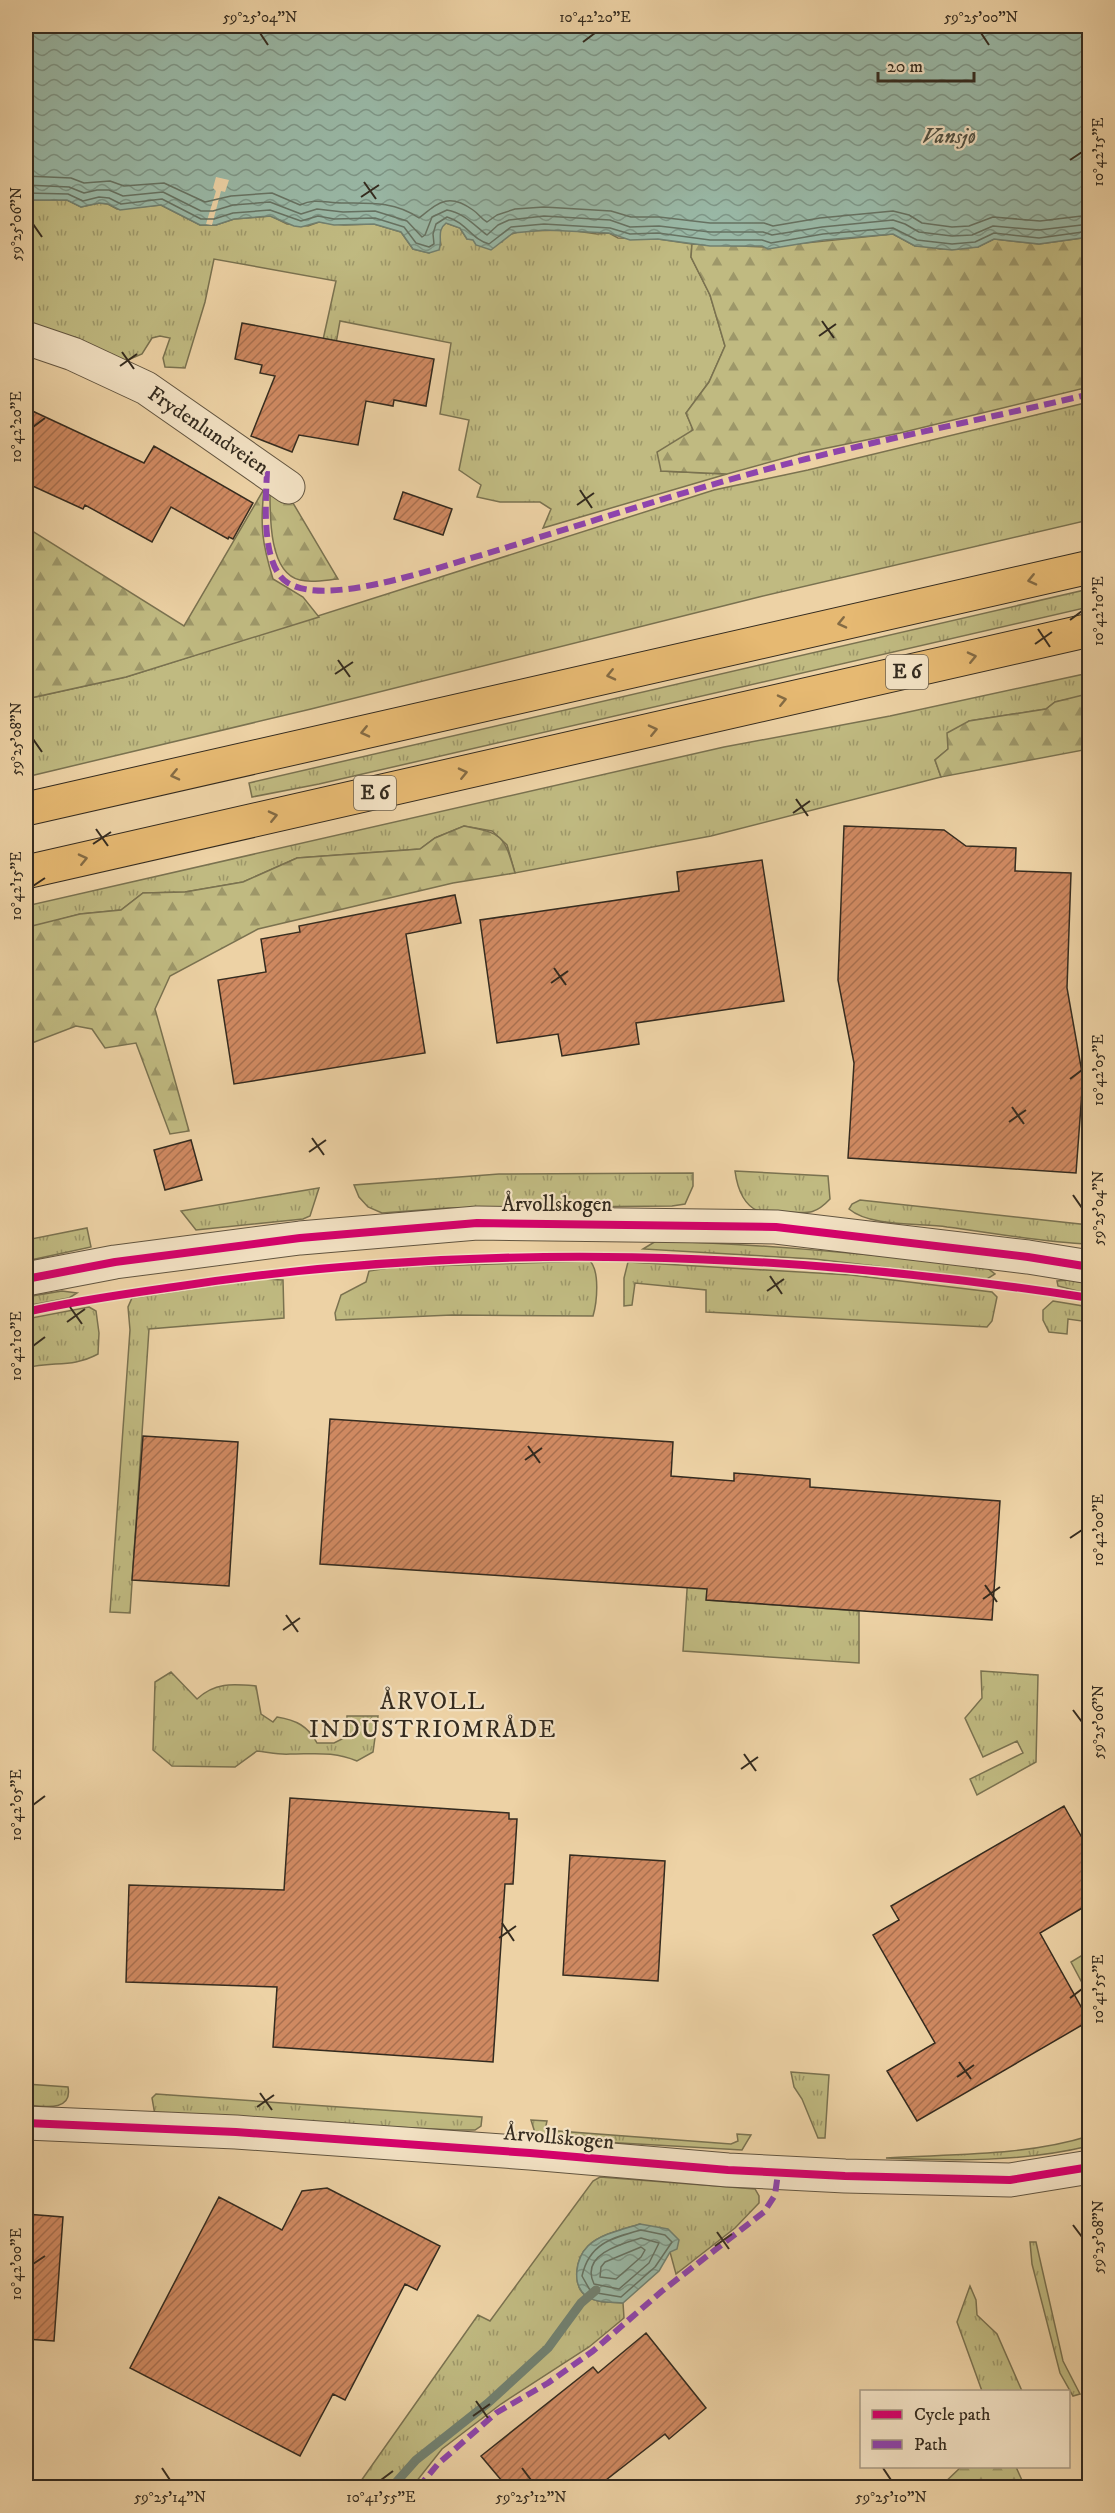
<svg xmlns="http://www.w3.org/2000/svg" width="1115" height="2513" font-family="'IM FELL DW Pica',serif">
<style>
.grass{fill:url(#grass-tufts);stroke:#7a7250;stroke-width:1.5}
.forest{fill:url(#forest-firs);stroke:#7a7250;stroke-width:1.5}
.water{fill:url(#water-waves);stroke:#718070;stroke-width:1.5}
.pier{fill:#edd2a5}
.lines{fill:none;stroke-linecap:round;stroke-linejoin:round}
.shore{stroke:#667262;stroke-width:1.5}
.stream{stroke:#718070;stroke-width:9}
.building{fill:url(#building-hatch);stroke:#342b1f;stroke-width:1.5}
.street-casing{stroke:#625540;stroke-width:35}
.highway-casing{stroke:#342b1f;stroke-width:35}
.street{stroke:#f3e2c4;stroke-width:33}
.highway{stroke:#e6b972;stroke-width:33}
.quiet{stroke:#8e44ad;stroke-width:6;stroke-dasharray:12 6;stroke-linecap:butt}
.cycleway-casing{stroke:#f3e2c4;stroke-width:11}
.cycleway{stroke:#d6006c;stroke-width:8}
.oneway{stroke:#846b44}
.ticks{fill:none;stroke:#342b1f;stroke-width:2}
.labels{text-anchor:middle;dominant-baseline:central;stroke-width:4.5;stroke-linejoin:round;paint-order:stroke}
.shield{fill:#f3e2c4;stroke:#6d6250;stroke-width:1.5}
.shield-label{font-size:20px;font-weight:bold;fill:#342b1f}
.street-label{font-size:21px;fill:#342b1f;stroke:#f3e2c4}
.water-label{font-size:22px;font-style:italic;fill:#4d4e41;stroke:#f3e2c4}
.quarter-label{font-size:24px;letter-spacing:1.5px;fill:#342b1f;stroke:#f3e2c4}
.neatline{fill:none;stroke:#342b1f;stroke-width:2}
.ticks-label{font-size:15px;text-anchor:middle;fill:#342b1f}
</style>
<defs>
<pattern id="grass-tufts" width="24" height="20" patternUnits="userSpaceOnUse" patternTransform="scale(1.5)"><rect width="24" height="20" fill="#c0ba81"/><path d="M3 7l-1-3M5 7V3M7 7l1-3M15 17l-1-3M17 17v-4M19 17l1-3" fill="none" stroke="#9d9769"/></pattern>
<pattern id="forest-firs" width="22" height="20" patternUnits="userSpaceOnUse" patternTransform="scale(1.5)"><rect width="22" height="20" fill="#c0ba81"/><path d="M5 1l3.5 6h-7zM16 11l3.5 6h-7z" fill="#9d9769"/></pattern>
<pattern id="water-waves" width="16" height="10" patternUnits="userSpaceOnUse" patternTransform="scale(1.5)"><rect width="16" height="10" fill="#99b8a6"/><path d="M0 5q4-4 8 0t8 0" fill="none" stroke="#7e9687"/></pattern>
<pattern id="building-hatch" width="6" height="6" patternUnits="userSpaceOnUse" patternTransform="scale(1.5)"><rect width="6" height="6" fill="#cf8961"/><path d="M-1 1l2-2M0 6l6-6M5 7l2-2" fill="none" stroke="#a9704f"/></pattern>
</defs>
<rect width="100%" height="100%" fill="#edd2a5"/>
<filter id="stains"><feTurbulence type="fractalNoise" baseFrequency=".00333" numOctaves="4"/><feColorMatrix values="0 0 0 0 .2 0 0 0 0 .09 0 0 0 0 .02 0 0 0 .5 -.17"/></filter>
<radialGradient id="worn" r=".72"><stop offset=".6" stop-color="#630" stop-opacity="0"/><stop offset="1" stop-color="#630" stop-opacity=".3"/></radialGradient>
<path class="grass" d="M26 198 32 200H67L81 207 99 203 108 204 117 209 161 205 200 225H216L234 219 271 216 287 224 308 226 319 222 344 225 374 224 401 232 413 249 429 253 441 245C439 236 438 229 446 223L460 228 467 239 502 242 506 236 521 231 569 230 597 234 609 233 618 238 658 239 692 244 691 257 710 295 725 346 709 382 686 413 693 429 661 471 727 474 543 528 551 509 540 502H500L477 497 481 485 459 470 469 420 440 414 451 343 340 321 328 388 313 385 336 281 214 259 205 302 185 368 165 367 163 358 170 338 160 336 152 338 142 354 121 363 26 327Z
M1089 402V520L759 597 311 709 26 777V699L126 677 714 490 808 470Z
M1089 589V607L319 784 252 797 249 783Z
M1089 673V695L1055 702 1046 709 969 721 948 749 935 760 941 777 711 836 515 873 507 845 492 831 464 826 435 838 420 849 297 858 243 882 185 892 143 893 121 910 80 914 26 929V906L724 747 890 716Z
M735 1171 828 1176 830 1199C815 1215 808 1213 787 1212 779 1212 765 1214 758 1211 742 1204 737 1186 735 1171Z
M693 1173V1186L685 1204 672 1206 448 1208 382 1213 368 1207 359 1197 354 1185 499 1174Z
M319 1188 310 1216 303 1219 196 1230 181 1211Z
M860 1200 1089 1225V1244C1041 1242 995 1233 947 1227 920 1223 870 1227 849 1209L852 1204Z
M87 1228 91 1247 26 1261V1240Z
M656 1241C767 1244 876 1255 986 1267L995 1274 987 1279 814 1259 643 1249Z
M590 1261C600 1272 597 1302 593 1316L452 1315 336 1320 335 1313 341 1295 366 1282 369 1271 395 1267Z
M628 1262 851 1275 992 1292 997 1297 992 1321 987 1327 706 1312V1290L635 1283 632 1305 624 1306V1278Z
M261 1279 283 1280 284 1318 149 1329 130 1613 110 1612 130 1330 128 1307 132 1298Z
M1070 1280 1089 1284V1294L1058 1286 1057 1281Z
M62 1291 77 1293 69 1298 26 1306V1297Z
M1053 1301 1089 1307V1322L1068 1319 1067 1334 1049 1332 1043 1320V1310Z
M89 1307 96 1311 99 1333 98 1354C72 1368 53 1361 26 1368V1319Z
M693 1499H714L707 1600 859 1611V1663L683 1651Z
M981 1671 1038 1675 1036 1762 977 1795 970 1779 1023 1753 1017 1741 983 1757 965 1718 982 1698Z
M171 1672 197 1699C215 1682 233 1684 256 1686L261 1714 273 1722 277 1717C296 1720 308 1726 317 1743H334L346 1737 347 1716H378L373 1752 357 1761C334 1751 315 1754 290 1754 279 1755 268 1752 257 1751L235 1767 172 1766 153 1750 155 1682Z
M1089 1951V1996L1071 1962Z
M791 2072 829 2075 825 2138H818L802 2099 794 2087Z
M26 2084 68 2087C73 2113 41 2106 26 2105Z
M156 2094 482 2117 481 2126 475 2130H454L155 2115 152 2098Z
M531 2120 547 2121 545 2130 731 2144 738 2141 737 2134 751 2135 742 2150 551 2139 536 2136Z
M1089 2136V2146C1023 2162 954 2161 886 2158 952 2154 1026 2156 1089 2136Z
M600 2177 755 2189 759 2196V2203L735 2228 676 2274 670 2252 640 2224C624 2229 600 2234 588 2246 576 2258 571 2284 586 2296 596 2303 611 2302 623 2303L624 2318 589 2347 501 2404 442 2449 412 2487 356 2488 478 2315 490 2321 593 2181Z
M1030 2242H1036L1063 2361 1080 2394 1073 2396 1060 2373 1032 2264Z
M970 2286 976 2300 977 2315 997 2334 1022 2391H982L957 2322Z"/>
<path class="forest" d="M893 234 915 246H926L940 249 978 247 994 239 1039 244 1089 237V387L900 433 803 453 727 474 661 471 657 452 693 430 686 413 709 382 725 346 710 295 691 257 692 244 766 247Z
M270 487 293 503 338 579C326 580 311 583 300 580 268 573 270 513 270 487Z
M264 489C260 526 262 543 273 579L303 597 319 617 126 677 26 699V527L184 626Z
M1083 695H1089V749L941 777 935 760 948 749 947 733 969 721 1046 709 1055 702Z
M464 826C503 833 504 836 515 873L453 883 258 929 170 976 155 1009 189 1131 170 1134 136 1043 105 1048 92 1029 76 1026 32 1043 26 1024V929L32 926 80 914 121 910 143 893 185 892 243 882 297 858 420 849 435 838Z
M961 2467H1016L1025 2487H940Z"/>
<path class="water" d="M26 26H1089V237L1039 244 994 239 978 247 952 250 915 246 893 234 824 240 768 249 762 246H710L658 239 630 240 609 233 545 230 513 233 491 250 476 245 473 240 467 239 460 228 446 223C436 231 443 240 439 250L429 253 413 249 401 232 374 224 334 225 319 222 301 227 294 226 270 216 234 219 216 225H200L161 205 120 210 108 204 99 203 81 207 67 200H32L26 198Z
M640 2224 668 2229 679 2240 677 2249 670 2252 659 2271 623 2303C611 2302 596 2303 586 2296 571 2284 576 2258 588 2246 600 2234 624 2229 640 2224Z"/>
<path class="pier" d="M216 177 229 180 225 192 221 191 212 225 206 224 216 191 213 188Z"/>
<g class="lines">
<path class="shore" d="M26 176 71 178 84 183 110 181 124 186 164 183 205 202 231 196 272 193 300 205C315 198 326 203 342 203 369 203 395 201 419 218 438 203 448 192 473 210 479 214 481 219 487 222L497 215 515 209 544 207 611 211 631 217H659L710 223H764L773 226 820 218 893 211 909 215 922 223 952 227 969 226 993 217 1040 221 1090 215
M26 185 69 187 84 193 97 190H109L123 196 163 192 201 211H213L233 205 270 202 301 214 317 209 343 212 375 211 407 221 422 237 425 235 432 217 447 210C464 213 474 225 487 235L498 225 509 220 544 216 610 220 630 227 659 226 710 232H763L772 235 822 227 893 220 905 224 919 232 952 236 972 235 993 226 1039 230 1090 224
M26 193 68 194 83 201 99 197 109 198 121 204 162 199 201 219H214L233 213 270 210 301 221 318 216 334 219 375 218 404 227 416 243 429 247 434 244 433 234 436 224 447 217C467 223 471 239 489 244L511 227 544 224 610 228 630 234 658 233 710 240H762L771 243 823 234 893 228 917 240 952 244 975 242 994 233 1039 238 1090 231
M641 2230 665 2235 672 2242 655 2267 621 2297 591 2292 582 2276C589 2244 611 2238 641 2230Z
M641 2238 659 2243 649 2263 619 2289 594 2284C580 2255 620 2244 641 2238Z
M641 2247 645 2250 641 2257 616 2279 600 2277 601 2267 605 2262Z"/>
<path class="stream" d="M391 2488 416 2460 488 2403 548 2348 581 2303 596 2290"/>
</g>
<path class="building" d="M242 323 434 359 426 406 394 400 393 406 366 401 358 445 299 435 292 452 251 436 275 376 260 373 262 365 235 359Z
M26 408 144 463 154 446 253 503 233 539 229 537 228 539 171 507 152 542 85 505 83 509 26 483Z
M403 492 452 509 443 535 394 519Z
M844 826 944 830 966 846 1016 848 1015 871 1071 873 1067 988 1083 1078 1076 1173 848 1158 854 1063 838 980Z
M762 860 784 1001 636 1023 639 1044 562 1056 558 1034 497 1043 480 920 679 891 677 872Z
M455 895 461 923 406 934 425 1053 234 1084 218 980 266 972 261 939 300 932 299 926Z
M191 1140 202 1180 165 1190 154 1150Z
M330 1419 673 1442 671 1476 734 1481V1473L810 1479V1487L1000 1501 992 1620 706 1600 707 1589 320 1564Z
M143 1436 238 1442 229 1586 132 1580Z
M290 1798 509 1813V1819H517L513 1884H505L493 2062 273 2047 277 1987 126 1982 129 1885 284 1890Z
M1064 1806 1089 1850V1904L1040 1933 1089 2021 917 2121 887 2071 935 2043 873 1935 899 1920 891 1906Z
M570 1855 665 1861 658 1981 563 1975Z
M327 2188 440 2246 417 2290 405 2284 345 2400 333 2394 300 2456 130 2368 219 2197 282 2230 302 2191Z
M26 2214 63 2217 54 2341 26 2339Z
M646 2333 706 2408 669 2439 665 2434 597 2487H507L481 2456 593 2367 598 2373Z"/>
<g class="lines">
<g class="street-casing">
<path id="street" d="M26 338 73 354 146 388 288 487
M26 1279 115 1262 300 1238 477 1223 776 1227 1028 1257 1090 1267
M26 2123 236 2132 530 2153 728 2170 845 2176 1010 2180 1090 2167"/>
</g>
<g class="highway-casing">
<path id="highway" d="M26 809 1090 567
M26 872 1090 630"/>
</g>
<use href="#street" class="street"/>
<use href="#highway" class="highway"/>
<path class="quiet" d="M267 471C266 499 260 566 288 583 325 606 427 571 468 559 572 528 674 494 779 466 881 439 986 419 1090 394
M418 2488 438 2464 496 2413 548 2383 593 2351 662 2291 764 2212 775 2195 778 2173"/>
<g class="cycleway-casing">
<path id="cycleway" d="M26 1279 115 1262 300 1238 477 1223 776 1227 1028 1257 1090 1267
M26 1312C74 1301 125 1294 174 1287 480 1240 785 1251 1090 1298
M26 2123 236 2132 530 2153 728 2170 845 2176 1010 2180 1090 2167"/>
</g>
<use href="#cycleway" class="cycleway"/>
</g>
<defs><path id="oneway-chevron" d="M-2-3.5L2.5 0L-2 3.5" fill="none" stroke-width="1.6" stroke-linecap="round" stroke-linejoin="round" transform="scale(1.5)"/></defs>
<g class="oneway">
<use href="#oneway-chevron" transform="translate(1032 580) rotate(167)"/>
<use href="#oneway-chevron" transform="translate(842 623) rotate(167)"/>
<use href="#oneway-chevron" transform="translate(972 657) rotate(-13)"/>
<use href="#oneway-chevron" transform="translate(611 675) rotate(167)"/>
<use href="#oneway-chevron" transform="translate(782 700) rotate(-13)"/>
<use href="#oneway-chevron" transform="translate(653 730) rotate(-13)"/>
<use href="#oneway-chevron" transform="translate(365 732) rotate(167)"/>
<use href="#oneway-chevron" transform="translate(463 773) rotate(-13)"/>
<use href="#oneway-chevron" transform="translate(175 775) rotate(167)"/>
<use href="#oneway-chevron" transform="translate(273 816) rotate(-13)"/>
<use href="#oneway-chevron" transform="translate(83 859) rotate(-13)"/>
</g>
<path class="ticks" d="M260 33 268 45M981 33 989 45M583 42 595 33M1070 160 1082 152M364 182 376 199M361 197 379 185M33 224 42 237M822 321 834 338M819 336 836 324M122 352 134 369M120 366 137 354M33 427 45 418M580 490 592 508M577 505 594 493M1070 620 1082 611M1038 629 1050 647M1035 644 1052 632M338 660 350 677M335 674 353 662M33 739 42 752M796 799 808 816M793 813 810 801M96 829 108 846M93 844 111 832M33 886 45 878M554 968 566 985M551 983 568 971M1070 1079 1082 1070M1012 1107 1024 1124M1009 1122 1026 1110M312 1138 324 1155M309 1152 326 1140M1073 1195 1082 1208M770 1276 782 1294M767 1291 784 1279M70 1307 82 1324M67 1322 85 1309M33 1346 45 1337M528 1446 540 1463M525 1460 542 1448M1070 1538 1082 1530M985 1585 997 1602M983 1599 1000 1587M286 1615 298 1632M283 1630 300 1618M1073 1710 1082 1722M744 1754 756 1771M741 1769 758 1757M33 1805 45 1796M502 1923 514 1941M499 1938 516 1926M1070 1998 1082 1989M959 2062 971 2079M957 2077 974 2065M260 2093 272 2110M257 2107 274 2095M1073 2225 1082 2237M717 2232 729 2249M715 2246 732 2234M33 2264 45 2256M476 2401 488 2418M473 2416 490 2404M162 2468 170 2480M522 2468 531 2480M883 2468 891 2480M381 2480 393 2471"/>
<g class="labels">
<g class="shield">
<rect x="886" y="655" width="42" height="34" rx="4.5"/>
<rect x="354" y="776" width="42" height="34" rx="4.5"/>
</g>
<g class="shield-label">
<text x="907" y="672">E 6</text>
<text x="375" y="793">E 6</text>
</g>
<g class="street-label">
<text transform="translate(208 431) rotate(34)">Frydenlundveien</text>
<text x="557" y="1205">Årvollskogen</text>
<text transform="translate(559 2138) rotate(5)">Årvollskogen</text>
</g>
<g class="water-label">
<text x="949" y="136">Vansjø</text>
</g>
<g class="quarter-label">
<text x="433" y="1702">ÅRVOLL<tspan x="433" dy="28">INDUSTRIOMRÅDE</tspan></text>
</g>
</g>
<rect width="1115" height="2513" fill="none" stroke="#edd2a5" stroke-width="66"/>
<rect x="860" y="2390" width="210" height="78" fill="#f3e2c4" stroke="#a79982" stroke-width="1.5"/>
<rect x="872" y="2410" width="30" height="9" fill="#d6006c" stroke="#a79982" stroke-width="1.5"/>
<text x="914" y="2420" font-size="18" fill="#342b1f">Cycle path</text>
<rect x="872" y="2440" width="30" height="9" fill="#8e44ad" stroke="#a79982" stroke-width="1.5"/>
<text x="914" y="2450" font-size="18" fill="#342b1f">Path</text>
<path d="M878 72v9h96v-9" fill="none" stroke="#342b1f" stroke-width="3"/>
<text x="887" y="72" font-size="18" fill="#342b1f" stroke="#f3e2c4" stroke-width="4.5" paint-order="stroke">20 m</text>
<rect x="33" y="33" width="1049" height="2447" class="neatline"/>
<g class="ticks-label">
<text x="260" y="22">59°25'04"N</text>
<text x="595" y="22">10°42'20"E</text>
<text x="981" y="22">59°25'00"N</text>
<text transform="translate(1098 152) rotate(-90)" y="5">10°42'15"E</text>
<text transform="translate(16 224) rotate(-90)" y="5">59°25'06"N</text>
<text transform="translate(16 427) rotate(-90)" y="5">10°42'20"E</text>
<text transform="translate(1098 611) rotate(-90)" y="5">10°42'10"E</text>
<text transform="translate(16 739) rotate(-90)" y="5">59°25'08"N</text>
<text transform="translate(16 886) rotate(-90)" y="5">10°42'15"E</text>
<text transform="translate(1098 1070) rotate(-90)" y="5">10°42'05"E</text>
<text transform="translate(1098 1208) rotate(-90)" y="5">59°25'04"N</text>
<text transform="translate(16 1346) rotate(-90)" y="5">10°42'10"E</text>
<text transform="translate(1098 1530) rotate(-90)" y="5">10°42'00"E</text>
<text transform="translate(1098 1722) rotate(-90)" y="5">59°25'06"N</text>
<text transform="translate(16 1805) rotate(-90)" y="5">10°42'05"E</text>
<text transform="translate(1098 1989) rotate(-90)" y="5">10°41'55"E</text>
<text transform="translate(1098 2237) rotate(-90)" y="5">59°25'08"N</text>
<text transform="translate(16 2264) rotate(-90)" y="5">10°42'00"E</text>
<text x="170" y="2502">59°25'14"N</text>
<text x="381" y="2502">10°41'55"E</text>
<text x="531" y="2502">59°25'12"N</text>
<text x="891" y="2502">59°25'10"N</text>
</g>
<rect width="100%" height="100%" filter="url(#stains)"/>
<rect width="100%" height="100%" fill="url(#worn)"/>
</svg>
